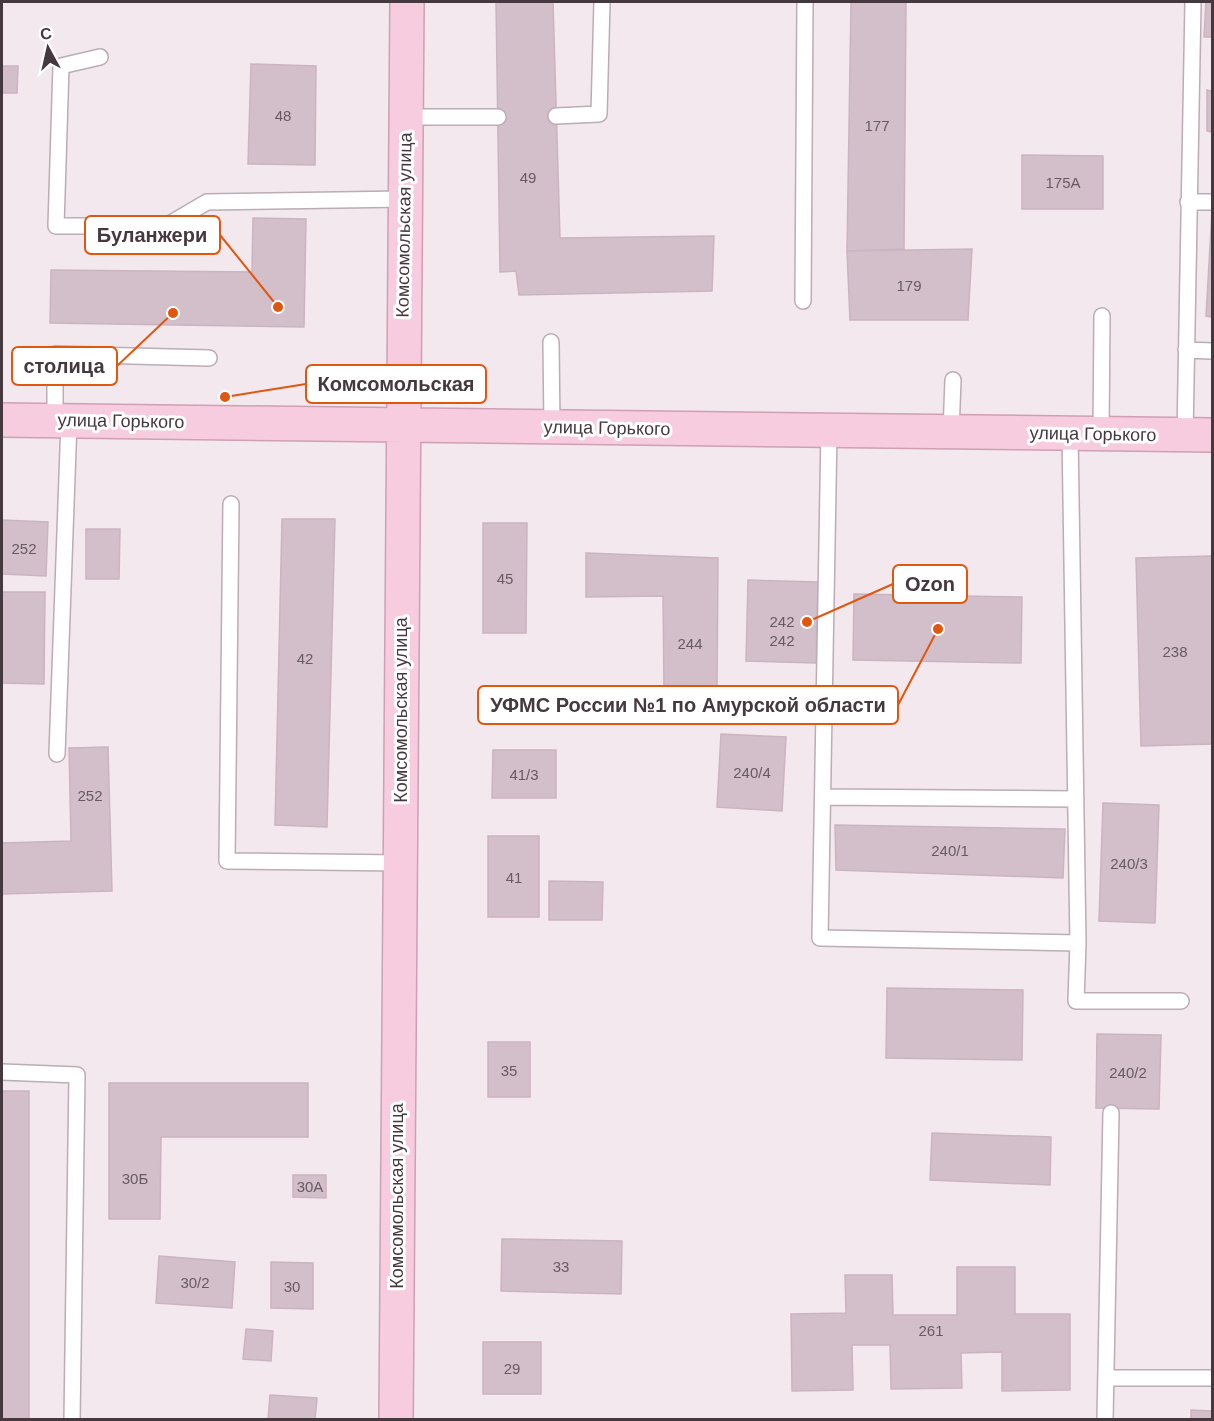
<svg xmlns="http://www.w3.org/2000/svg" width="1214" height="1421" font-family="Arial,sans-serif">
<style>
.building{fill:#d2bfca;stroke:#ccb3c1;stroke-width:1.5}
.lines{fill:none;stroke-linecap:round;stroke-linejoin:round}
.lane-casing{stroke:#bcacb5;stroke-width:18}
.secondary-casing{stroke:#cf9fb4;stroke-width:36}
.lane{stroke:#fff;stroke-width:15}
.secondary{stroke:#f8ccdf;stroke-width:33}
.labels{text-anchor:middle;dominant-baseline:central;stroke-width:6;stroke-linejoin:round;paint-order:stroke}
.number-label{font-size:15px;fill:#685a62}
.street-label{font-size:18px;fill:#45383f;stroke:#fff}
.leader{fill:none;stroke:#e0570f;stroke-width:2}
.callout-dot{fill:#e0570f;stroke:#fff;stroke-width:2}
.callout{fill:#fff;stroke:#e0570f;stroke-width:2}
.callout-label{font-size:20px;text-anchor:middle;font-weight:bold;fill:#45383f}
</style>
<rect width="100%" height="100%" fill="#f2e8ed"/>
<path class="building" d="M496 2H553L560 238 714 236 712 291 519 295 516 271 500 272Z
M851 2H906L904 249 847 251Z
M1206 2H1212V37H1204Z
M251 64 316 66 315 165 248 164Z
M2 66H18L17 93H2Z
M1207 90 1212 91V132L1207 131Z
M1022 155 1103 156V209H1022Z
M1212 211V317L1206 316Z
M253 218 306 219 304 327 50 323 51 270 252 272Z
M972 249 968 320H850L847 251Z
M282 519H335L327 827 275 825Z
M2 520 48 522 46 576 2 574Z
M483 523H527L526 633H483Z
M86 529H120L119 579H86Z
M586 553 718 558 717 690H664L663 596 586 597Z
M1212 556V744L1141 746 1136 558Z
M748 580 818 582 816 663 746 661Z
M2 592H45L44 684 2 683Z
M854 594 1022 597 1021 663 853 660Z
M721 734 786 737 782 811 717 807Z
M108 747 112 891 2 894V843L71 841 69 748Z
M493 750H556V798H492Z
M1103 803 1159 805 1155 923 1099 921Z
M835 825 1065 829 1063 878 836 870Z
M488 836H539V917H488Z
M549 881 603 882 602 920H549Z
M887 988 1023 990 1022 1060 886 1058Z
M1097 1034 1161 1035 1159 1109 1096 1108Z
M488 1042H530V1097H488Z
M109 1083H308V1137H161L160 1219H109Z
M2 1091H29V1420H2Z
M932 1133 1051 1137 1050 1185 930 1180Z
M293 1175H326V1198L293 1197Z
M502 1239 622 1241 621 1294 501 1291Z
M159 1256 235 1262 232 1308 156 1303Z
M271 1262 313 1263V1309L271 1308Z
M957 1267H1015V1314H1070V1390L1002 1391V1352L961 1353 962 1388 891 1389 890 1345H852L853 1390 792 1391 791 1314 846 1313 845 1275H892L893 1315H957Z
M246 1329 273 1331 271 1361 243 1359Z
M483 1342H541V1394H483Z
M270 1395 317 1398 315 1420H268Z
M1191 1410 1212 1411V1420H1191Z"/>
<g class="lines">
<g class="lane-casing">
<path id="lane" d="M100 57 61 66 56 226H166L207 202 405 199
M556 116 599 114 602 2
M405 117H498
M1188 202H1212
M803 301 805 2
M551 342 552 427
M1186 350 1212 351
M55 421V354L209 358
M829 430 820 938 1078 943 1070 434
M951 432 953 380
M1101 434 1102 316
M1185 435 1193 2
M231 504 227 861 400 863
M57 754 69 421
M823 797 1076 799
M1078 943 1076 1001H1181
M2 1072 77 1075 72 1420
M1106 1378H1212
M1105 1420 1111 1113"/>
</g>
<g class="secondary-casing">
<path id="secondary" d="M2 420 1212 435
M396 1420 407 2"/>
</g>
<use href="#lane" class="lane"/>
<use href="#secondary" class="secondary"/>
</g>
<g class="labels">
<g class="number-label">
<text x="283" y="115">48</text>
<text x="877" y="125">177</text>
<text x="528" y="177">49</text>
<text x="1063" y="182">175А</text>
<text x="909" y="285">179</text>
<text x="24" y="548">252</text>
<text x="505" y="578">45</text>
<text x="782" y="621">242</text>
<text x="782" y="640">242</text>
<text x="690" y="643">244</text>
<text x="1175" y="651">238</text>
<text x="305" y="658">42</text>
<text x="752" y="772">240/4</text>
<text x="524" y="774">41/3</text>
<text x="90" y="795">252</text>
<text x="950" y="850">240/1</text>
<text x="1129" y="863">240/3</text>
<text x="514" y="877">41</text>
<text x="509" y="1070">35</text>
<text x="1128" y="1072">240/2</text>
<text x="135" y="1178">30Б</text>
<text x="310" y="1186">30А</text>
<text x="561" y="1266">33</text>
<text x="195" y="1282">30/2</text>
<text x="292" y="1286">30</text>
<text x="931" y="1330">261</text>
<text x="512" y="1368">29</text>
</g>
<g class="street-label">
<text transform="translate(404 225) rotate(-89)">Комсомольская улица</text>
<text transform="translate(121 421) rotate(1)">улица Горького</text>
<text transform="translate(607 428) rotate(1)">улица Горького</text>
<text transform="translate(1093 434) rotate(1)">улица Горького</text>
<text transform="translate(401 710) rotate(-90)">Комсомольская улица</text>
<text transform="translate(397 1196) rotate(-90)">Комсомольская улица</text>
</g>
</g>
<path class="leader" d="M278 307L220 235M173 313L117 366M225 397L306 384M807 622L893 584M938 629L898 705"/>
<g class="callout-dot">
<circle cx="278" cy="307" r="6"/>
<circle cx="173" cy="313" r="6"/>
<circle cx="225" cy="397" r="6"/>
<circle cx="807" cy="622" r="6"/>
<circle cx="938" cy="629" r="6"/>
</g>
<g class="callout">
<rect x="85" y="216" width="135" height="38" rx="6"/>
<rect x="12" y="347" width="105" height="38" rx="6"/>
<rect x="306" y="365" width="180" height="38" rx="6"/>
<rect x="893" y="565" width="74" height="38" rx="6"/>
<rect x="478" y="686" width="420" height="38" rx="6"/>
</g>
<g class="callout-label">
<text x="152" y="242">Буланжери</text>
<text x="64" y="373">столица</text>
<text x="396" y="391">Комсомольская</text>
<text x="930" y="591">Ozon</text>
<text x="688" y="712">УФМС России №1 по Амурской области</text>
</g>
<rect width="1214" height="1421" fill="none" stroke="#45383f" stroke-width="6"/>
<g transform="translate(48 48) rotate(352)" stroke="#ffffff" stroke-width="4.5" paint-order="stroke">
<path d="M0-4.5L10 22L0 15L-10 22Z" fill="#45383f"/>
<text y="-9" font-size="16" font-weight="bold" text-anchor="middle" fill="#45383f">С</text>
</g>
</svg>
